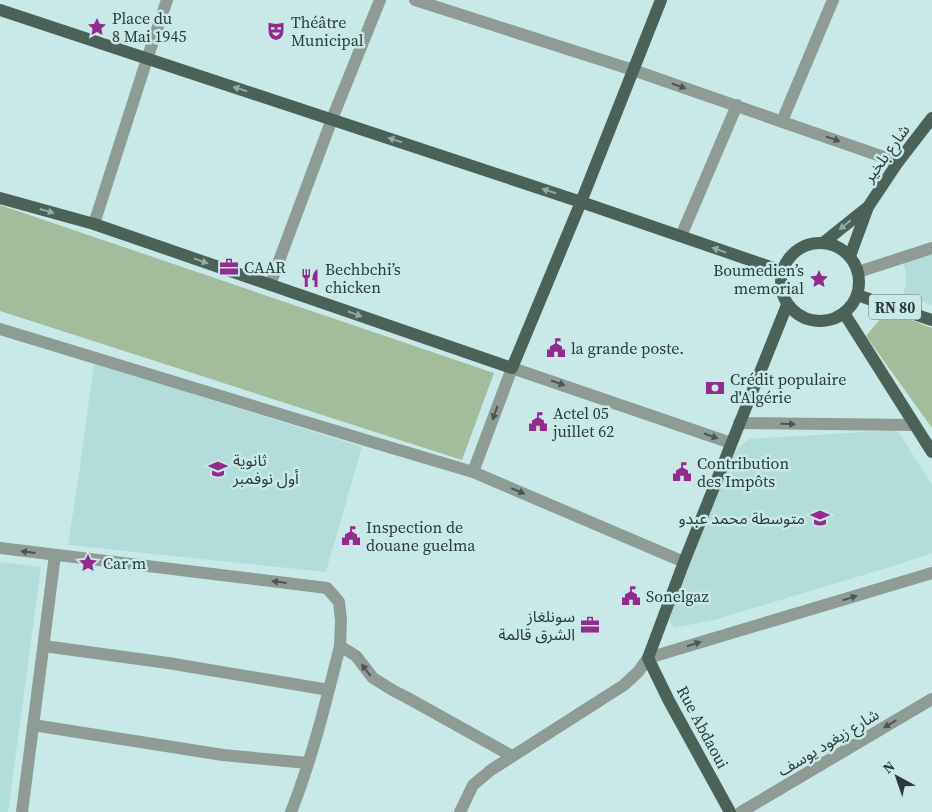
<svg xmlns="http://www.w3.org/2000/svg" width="932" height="812" font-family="'Source Serif 4','Noto Sans Arabic',serif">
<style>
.built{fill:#b3dddb}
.green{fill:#a3bd9c}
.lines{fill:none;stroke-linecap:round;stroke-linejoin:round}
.minor{stroke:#8f9b95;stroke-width:12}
.major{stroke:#4c6157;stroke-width:12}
.oneway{fill:#4a5655}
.oneway2{fill:#90aca7}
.labels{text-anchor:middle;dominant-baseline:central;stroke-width:5;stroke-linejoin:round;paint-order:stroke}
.shield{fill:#c8e9e8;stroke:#5b6e6e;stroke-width:1}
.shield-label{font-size:15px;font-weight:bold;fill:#2c3939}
.poi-label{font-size:16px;fill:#2c3939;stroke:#c8e9e8;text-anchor:start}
.street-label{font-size:16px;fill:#2c3939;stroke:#c8e9e8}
</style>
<rect width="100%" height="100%" fill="#c8e9e8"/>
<path class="built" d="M932 252V305L903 294 906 284V272L903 261Z
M94 363 362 447 326 572 68 545 80 467Z
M897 430 932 484V553L890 567 714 620 674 628 668 618 734 451 749 439Z
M0 562 41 567 8 812H0Z"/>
<path class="green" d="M0 205 494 373 462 460 0 311Z
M887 311 932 328V428L866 336Z"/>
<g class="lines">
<path class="minor" d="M415 0 633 70 898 162
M782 121 833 0
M94 224 147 59 167 0
M681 236 737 105
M858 272 932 248
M270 285 332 119 380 0
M0 329 372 442 473 472 684 562
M739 423 914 425
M473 472 512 368 731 443
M0 548 327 588 339 602 341 620 340 646 356 656 373 678 394 691 406 697 512 756
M44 646 168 663 329 690
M33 725 223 755 308 763
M22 812 55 555
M291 812C312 759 326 702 340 646
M460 812 473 785 491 770 624 685 638 672 648 658 932 573
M741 812 932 699"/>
<path class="major" d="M0 10 581 202 782 271
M0 198 94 224 512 368 581 202 661 0
M781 282a39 39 0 1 1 78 0a39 39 0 1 1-78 0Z
M823 243 868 207
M850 256 868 207 898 162 932 118
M857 295 932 320
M844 313 932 452
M730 812 669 701 648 658 684 562 787 305"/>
</g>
<defs><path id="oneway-solid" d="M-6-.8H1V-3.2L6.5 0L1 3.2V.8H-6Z" transform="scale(1.25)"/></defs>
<g class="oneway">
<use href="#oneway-solid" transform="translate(679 86) rotate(19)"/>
<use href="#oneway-solid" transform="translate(833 139) rotate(19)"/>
<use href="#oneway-solid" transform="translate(558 383) rotate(19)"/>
<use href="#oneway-solid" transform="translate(495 413) rotate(110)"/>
<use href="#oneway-solid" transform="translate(788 424) rotate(1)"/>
<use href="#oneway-solid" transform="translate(711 436) rotate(19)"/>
<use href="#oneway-solid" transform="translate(518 491) rotate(23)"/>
<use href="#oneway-solid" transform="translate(28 552) rotate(-173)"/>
<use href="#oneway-solid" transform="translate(279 582) rotate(-173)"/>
<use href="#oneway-solid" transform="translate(850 598) rotate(-17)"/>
<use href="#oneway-solid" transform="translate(694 644) rotate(-17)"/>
<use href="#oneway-solid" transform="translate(366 670) rotate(-128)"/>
<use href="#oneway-solid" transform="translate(890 724) rotate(149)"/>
</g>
<g class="oneway2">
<use href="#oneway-solid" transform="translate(240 89) rotate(-162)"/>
<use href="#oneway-solid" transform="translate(395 140) rotate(-162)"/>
<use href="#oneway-solid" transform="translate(549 191) rotate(-162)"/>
<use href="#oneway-solid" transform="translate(47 211) rotate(16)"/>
<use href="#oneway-solid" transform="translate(845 225) rotate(141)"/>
<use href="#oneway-solid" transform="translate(719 250) rotate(-161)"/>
<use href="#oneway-solid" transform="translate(201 261) rotate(19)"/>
<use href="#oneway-solid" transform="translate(355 314) rotate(19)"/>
</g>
<defs>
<g id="sight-bare" transform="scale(1.5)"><path d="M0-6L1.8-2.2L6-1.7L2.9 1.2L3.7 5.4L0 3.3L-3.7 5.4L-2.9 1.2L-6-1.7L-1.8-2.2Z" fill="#932a8e" stroke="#c8e9e8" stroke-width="2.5" paint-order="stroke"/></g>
<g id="theatre-bare" transform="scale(1.5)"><path d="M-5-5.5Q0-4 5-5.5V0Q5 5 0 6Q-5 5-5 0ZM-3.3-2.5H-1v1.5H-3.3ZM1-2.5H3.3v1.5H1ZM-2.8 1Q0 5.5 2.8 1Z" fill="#932a8e" stroke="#c8e9e8" stroke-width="2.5" paint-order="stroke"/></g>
<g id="office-bare" transform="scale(1.5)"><path d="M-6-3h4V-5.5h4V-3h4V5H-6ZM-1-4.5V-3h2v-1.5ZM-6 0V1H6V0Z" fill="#932a8e" stroke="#c8e9e8" stroke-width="2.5" paint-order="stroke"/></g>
<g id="restaurant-bare" transform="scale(1.5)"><path d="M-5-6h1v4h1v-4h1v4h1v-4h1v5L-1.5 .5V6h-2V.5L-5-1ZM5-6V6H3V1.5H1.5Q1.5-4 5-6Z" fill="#932a8e" stroke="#c8e9e8" stroke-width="2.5" paint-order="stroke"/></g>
<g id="civic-bare" transform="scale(1.5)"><path d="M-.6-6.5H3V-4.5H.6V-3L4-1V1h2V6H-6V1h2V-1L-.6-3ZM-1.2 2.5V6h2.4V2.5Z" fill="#932a8e" stroke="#c8e9e8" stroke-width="2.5" paint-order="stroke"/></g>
<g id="bank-bare" transform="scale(1.5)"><path d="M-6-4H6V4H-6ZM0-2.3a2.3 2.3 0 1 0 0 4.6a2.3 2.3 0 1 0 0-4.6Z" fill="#932a8e" stroke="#c8e9e8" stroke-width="2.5" paint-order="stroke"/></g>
<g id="school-bare" transform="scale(1.5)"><path d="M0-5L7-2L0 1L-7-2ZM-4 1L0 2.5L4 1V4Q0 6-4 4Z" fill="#932a8e" stroke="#c8e9e8" stroke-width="2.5" paint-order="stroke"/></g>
</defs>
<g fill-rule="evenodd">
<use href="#sight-bare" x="97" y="27"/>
<use href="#theatre-bare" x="276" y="31"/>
<use href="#office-bare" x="229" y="267"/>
<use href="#restaurant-bare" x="310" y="278"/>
<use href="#sight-bare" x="819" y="279"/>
<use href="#civic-bare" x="556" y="348"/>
<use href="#bank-bare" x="715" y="388"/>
<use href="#civic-bare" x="538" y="422"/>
<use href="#school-bare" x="218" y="469"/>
<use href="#civic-bare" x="682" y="472"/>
<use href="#school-bare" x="820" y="518"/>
<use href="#civic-bare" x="351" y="536"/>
<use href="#sight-bare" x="88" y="563"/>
<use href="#civic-bare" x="631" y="596"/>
<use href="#office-bare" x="590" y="625"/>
</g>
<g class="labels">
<rect class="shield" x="869" y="294.5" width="52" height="25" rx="4"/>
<g class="shield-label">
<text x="895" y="307">RN 80</text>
</g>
<g class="poi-label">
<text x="112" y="18">Place du<tspan x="112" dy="18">8 Mai 1945</tspan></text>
<text x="291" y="22">Théâtre<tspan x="291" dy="18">Municipal</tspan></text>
<text x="244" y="267">CAAR</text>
<text x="325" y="269">Bechbchi’s<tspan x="325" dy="18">chicken</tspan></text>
<text x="804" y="270" text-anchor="end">Boumedien’s<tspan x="804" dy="18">memorial</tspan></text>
<text x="571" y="348">la grande poste.</text>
<text x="730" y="379">Crédit populaire<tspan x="730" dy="18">d'Algérie</tspan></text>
<text x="553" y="413">Actel 05<tspan x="553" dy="18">juillet 62</tspan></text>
<text x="233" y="460">ثانوية<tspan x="233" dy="18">أول نوفمبر</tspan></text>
<text x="697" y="463">Contribution<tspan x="697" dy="18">des Impôts</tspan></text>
<text x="805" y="518" text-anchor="end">متوسطة محمد عبدو</text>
<text x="366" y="527">Inspection de<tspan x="366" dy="18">douane guelma</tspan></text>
<text x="103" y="563">Car m</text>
<text x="646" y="596">Sonelgaz</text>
<text x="575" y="616" text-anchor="end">سونلغاز<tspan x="575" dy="18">الشرق قالمة</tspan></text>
</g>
<g class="street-label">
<text transform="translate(886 153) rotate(-54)">شارع بلخير</text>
<text transform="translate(703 727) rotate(62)">Rue Abdaoui</text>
<text transform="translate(828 742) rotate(-31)">شارع زيغود يوسف</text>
</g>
</g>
<g transform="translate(897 777) rotate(320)" stroke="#c8e9e8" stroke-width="4" paint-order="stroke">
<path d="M0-4L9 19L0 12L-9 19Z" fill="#2c3939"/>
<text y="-8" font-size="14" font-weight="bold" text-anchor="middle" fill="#2c3939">N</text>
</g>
</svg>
